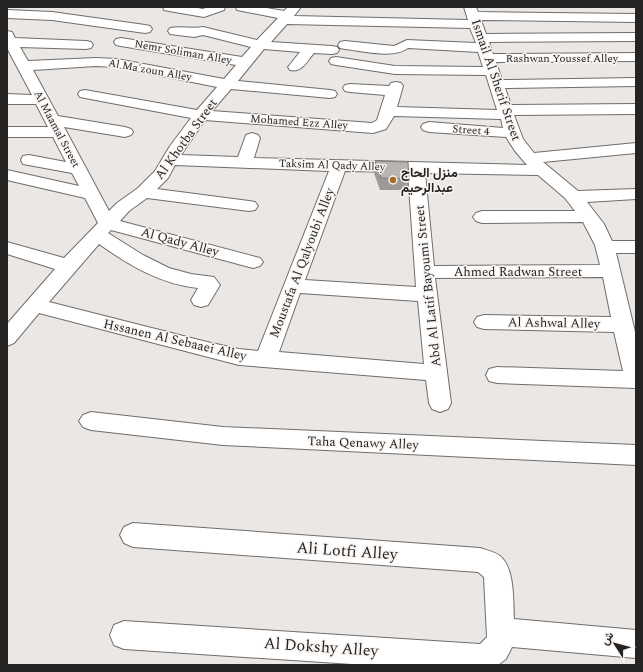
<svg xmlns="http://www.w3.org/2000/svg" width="643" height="672" font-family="Spectral,Vazirmatn,serif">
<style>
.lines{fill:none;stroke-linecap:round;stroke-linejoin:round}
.minor-casing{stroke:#706d6b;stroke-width:2}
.minor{fill:#fff;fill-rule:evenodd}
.wall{fill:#9d9b98}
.building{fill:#b7b4b1;stroke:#807e7c}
.poi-dot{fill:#a66c2b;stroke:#f8f4f1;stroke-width:1.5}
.labels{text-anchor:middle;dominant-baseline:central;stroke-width:3;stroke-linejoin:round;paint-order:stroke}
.far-street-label{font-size:11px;fill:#262423;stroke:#f8f4f1}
.street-label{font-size:13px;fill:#262423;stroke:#f8f4f1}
.poi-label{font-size:13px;font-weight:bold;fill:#262423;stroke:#f8f4f1;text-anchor:start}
.near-street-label{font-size:16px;fill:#262423;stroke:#f8f4f1}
</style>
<rect width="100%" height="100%" fill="#eae7e4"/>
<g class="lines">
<g class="minor-casing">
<path id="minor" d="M163 7H192L203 9 208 7H225L224 10 204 17 169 11 164 10Z
M236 7H261L284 11 288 7H301L294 16 468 20 464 7H476L478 12 636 14V22L481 20 486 34 636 33V41L489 42 493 54 636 53V61L496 62 502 80 636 78V86L505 88 511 105 636 104V114L514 115 523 139 534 153 636 143V153L543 162 578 191 636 189V199L587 202 604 224 612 241H636V253H616L636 336V388L497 383 489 381 486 375 489 369 497 367 623 371 614 332 484 329 477 327 474 322 477 317 484 315 611 317 603 277 435 278 451 403 448 409 440 412 432 409 429 403 426 380 239 365 39 313 14 343 7 346V324L55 269 7 254V242L64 258 98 223 85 198 7 180V170L79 186 72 173 23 164 21 160 23 156 29 155 66 162 53 137H7V127H48L36 104H7V94L32 95 7 48V31L12 32 15 38 86 41 91 42 93 45 91 48 86 49 20 47 28 61 96 58 117 59 224 79 236 65 121 46 116 45 114 42 116 39 121 38 242 57 251 47 203 35 194 37 170 34 168 31 170 28C181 26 192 29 203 27L257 40 278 18 237 10ZM287 24 470 28 476 43 407 40 394 46 345 41 340 42 338 45 340 48 345 49C363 51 393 59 408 48L478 52 483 67 395 66 336 57 331 58 329 61 331 64 336 65 395 74 486 75 497 110 397 107 403 86 401 83 396 82 391 83 389 86 350 84 345 85 343 88 345 91 350 92 385 95 377 120 372 123 212 111 231 89 330 98 335 97 337 94 335 91 330 90 238 81 264 49 300 52 288 67 290 70C302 73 307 61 314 53L332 54 337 53 339 50 337 47 332 46 271 42ZM96 66 117 67 217 87 197 110 85 90 80 91 78 94 80 97 85 98 191 118 170 146 155 171 138 188 117 203 109 211 64 127 125 137 131 135 133 132 131 129 125 127 58 116 33 70ZM394 116 501 119 503 128 429 122 423 124 421 127 423 130 429 132 506 137 515 151 527 165 254 158 260 138 258 135 252 133 246 135 238 157 181 155 205 120 373 133 386 129ZM175 165 329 171 258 351 239 349 207 342 49 302 99 244C129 265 160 284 198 288L191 300 194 305 201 307 208 305 220 285 214 277 191 274 169 268 143 255 108 233 111 230 253 268 260 266 263 262 260 258 120 221 129 211 147 198 249 211 255 210 258 206 255 202 249 201 157 189 168 178ZM345 171 408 172 416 287 305 280ZM425 173 538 175 565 198 575 211H482L476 213 473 217 476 221 482 223 583 222 595 245 600 265 434 266ZM300 293 418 301 424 364 279 352Z
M7 10 52 12 145 25 150 26 152 29 150 32 145 33 52 20 7 18Z
M91 412 223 427 636 445V465L223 445 91 430 83 427 79 421 83 415Z
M133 523 480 548C486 550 495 552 500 556 515 568 513 602 514 619L636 630V658L512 647 506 659 498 665H367L124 649 114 645 110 635 114 625 124 621 480 644 487 637 484 577 478 572 133 547 124 543 120 535 124 527Z"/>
</g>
<use href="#minor" class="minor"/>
</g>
<path class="wall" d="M375 161 409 179 408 190H380L374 173Z"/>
<path class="building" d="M375 161 408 162 409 179 381 178Z"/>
<circle class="poi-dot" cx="393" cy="180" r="4"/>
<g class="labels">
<g class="far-street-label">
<text transform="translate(183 52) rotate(10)">Nemr Soliman Alley</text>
<text x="562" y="58">Rashwan Youssef Alley</text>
<text transform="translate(150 70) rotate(10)">Al Ma'zoun Alley</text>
<text transform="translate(299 122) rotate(4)">Mohamed Ezz Alley</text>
<text transform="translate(57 129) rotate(62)">Al Maamal Street</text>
<text transform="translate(471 130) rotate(4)">Street 4</text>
<text transform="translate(332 165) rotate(2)">Taksim Al Qady Alley</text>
</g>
<g class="street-label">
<text transform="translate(496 80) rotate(71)">Ismail Al Sherif Street</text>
<text transform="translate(186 139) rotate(-54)">Al Khotba Street</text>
<text transform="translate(180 242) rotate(15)">Al Qady Alley</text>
<text transform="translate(302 263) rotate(-69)">Moustafa Al Qalyoubi Alley</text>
<text x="518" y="272">Ahmed Radwan Street</text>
<text transform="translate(428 286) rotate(-96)">Abd Al Latif Bayoumi Street</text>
<text transform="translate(554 323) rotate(1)">Al Ashwal Alley</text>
<text transform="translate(175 340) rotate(13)">Hssanen Al Sebaaei Alley</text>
<text transform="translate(363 443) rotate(2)">Taha Qenawy Alley</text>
</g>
<g class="poi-label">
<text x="401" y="173">منزل الحاج<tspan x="401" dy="15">عبدالرحيم</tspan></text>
</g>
<g class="near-street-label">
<text transform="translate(347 551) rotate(4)">Ali Lotfi Alley</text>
<text transform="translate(321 647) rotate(4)">Al Dokshy Alley</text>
</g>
</g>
<rect width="643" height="672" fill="none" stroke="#262423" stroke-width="16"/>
<g transform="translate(615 644) rotate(306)" stroke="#f8f4f1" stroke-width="3" paint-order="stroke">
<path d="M0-3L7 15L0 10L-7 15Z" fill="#262423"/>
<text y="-6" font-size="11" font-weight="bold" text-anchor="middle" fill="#262423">ش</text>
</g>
</svg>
